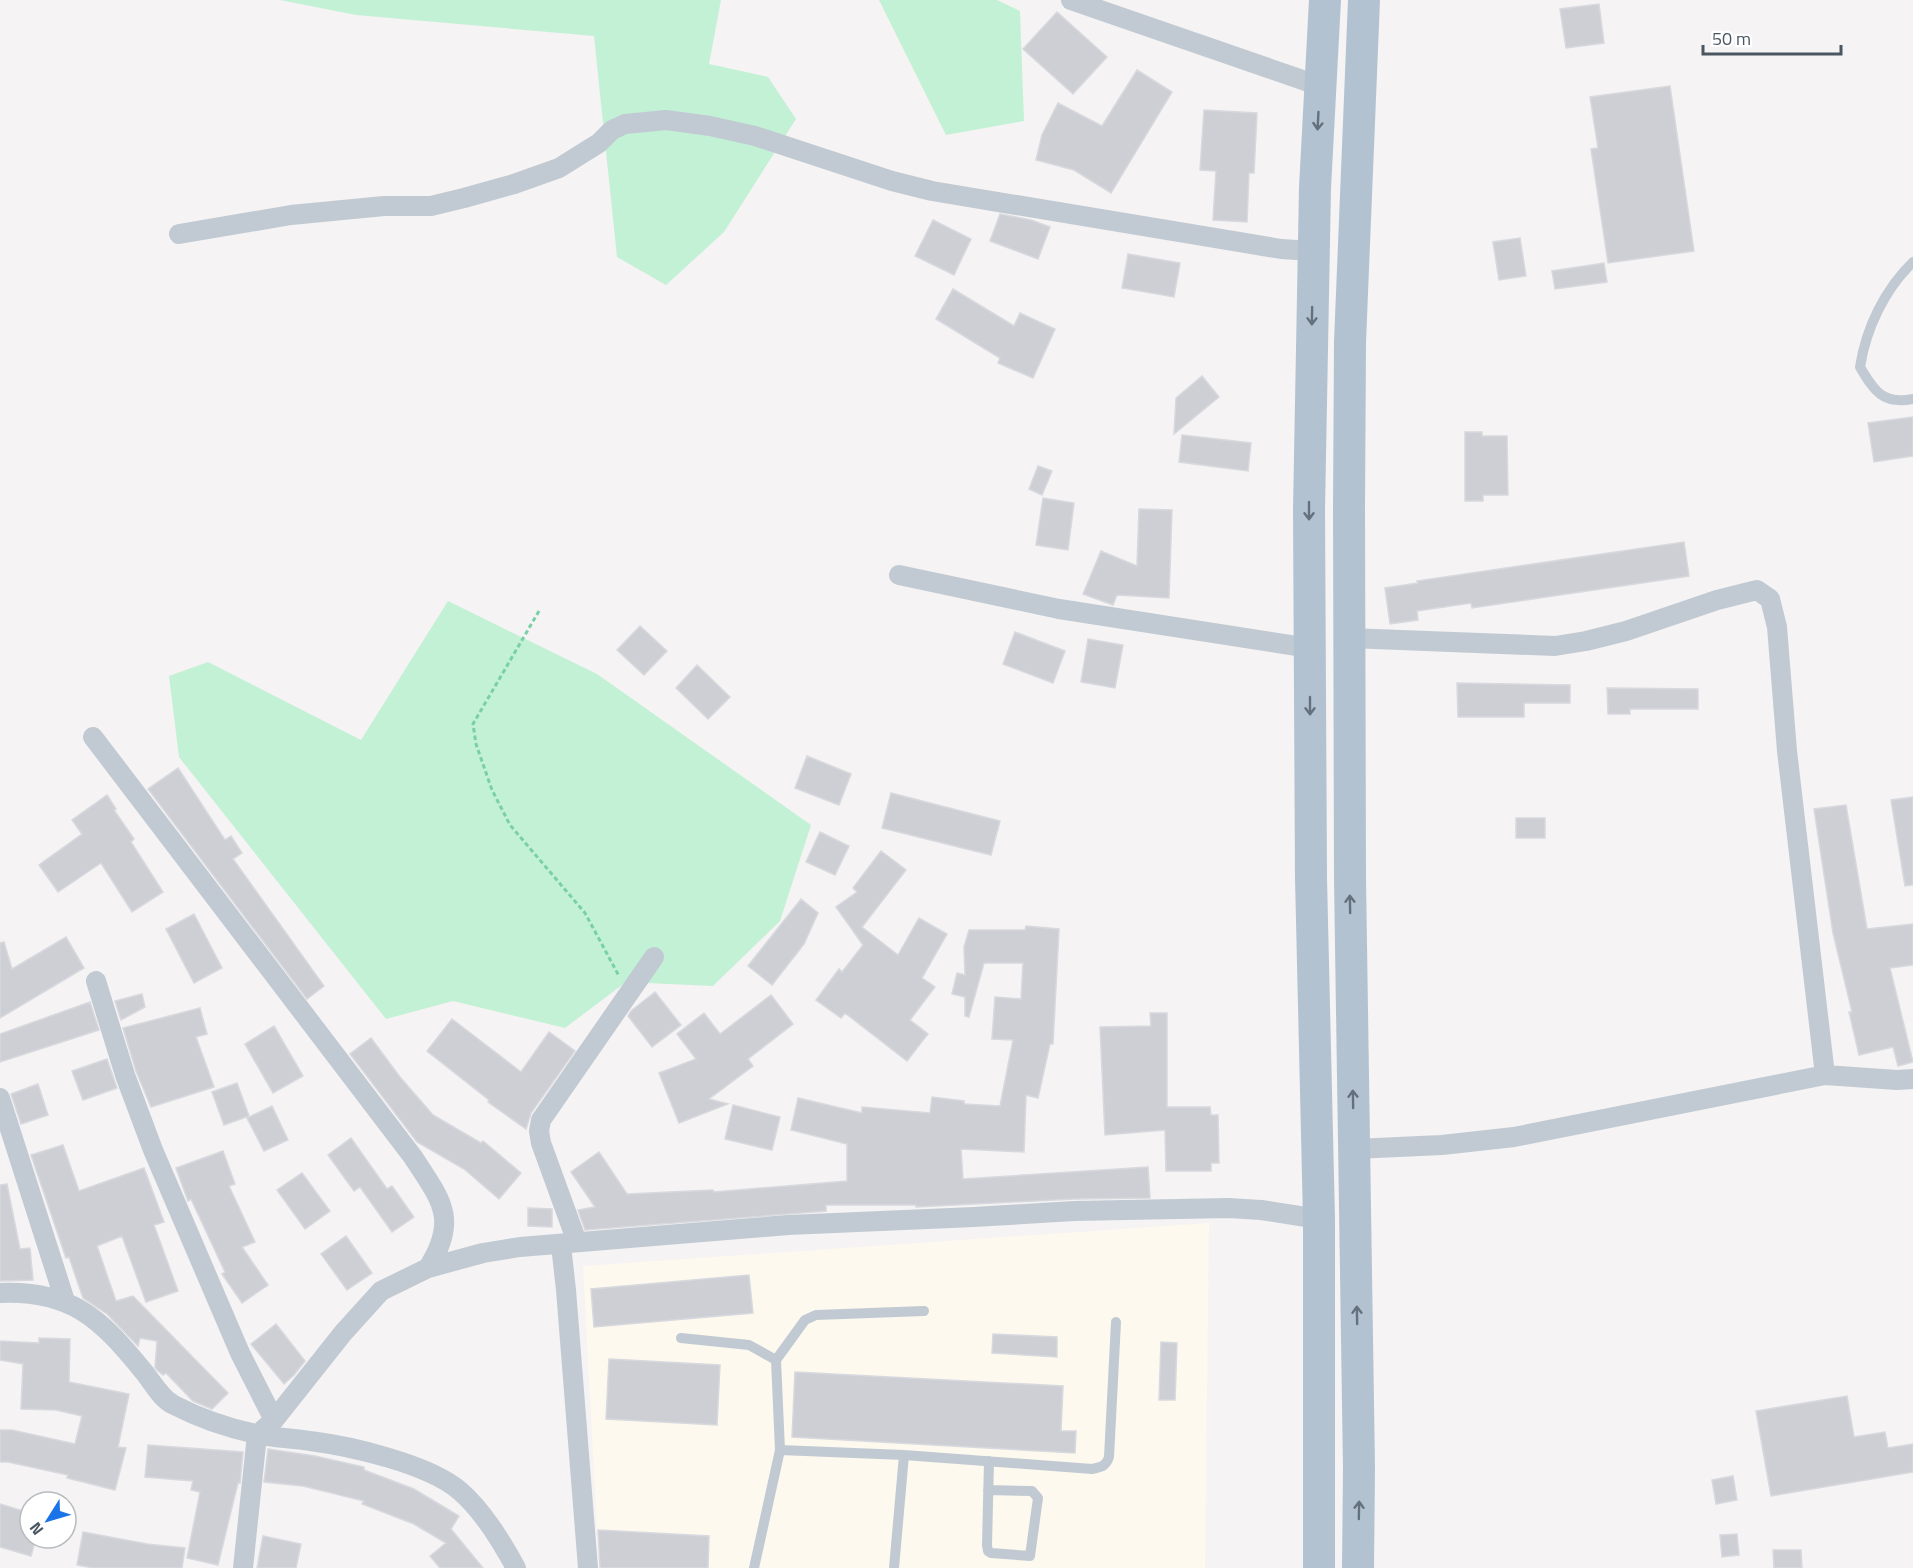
<svg xmlns="http://www.w3.org/2000/svg" width="1913" height="1568" font-family="'Titillium Web',sans-serif">
<style>
.commercial{fill:#fdf9ef}
.green{fill:#c3f1d5}
.building{fill:#cdcfd5;stroke:#d7d9de;stroke-width:1.5}
.lines{fill:none;stroke-linecap:round;stroke-linejoin:round}
.path{stroke:#7ad0a6;stroke-width:3;stroke-dasharray:4.5 3;stroke-linecap:butt}
.lane{stroke:#c1cad2;stroke-width:10}
.street{stroke:#c1cad2;stroke-width:20}
.primary{stroke:#b3c2d1;stroke-width:32}
.oneway{stroke:#64717d}
</style>
<rect width="100%" height="100%" fill="#f5f3f3"/>
<path class="commercial" d="M1209 1223 1205 1568H599L583 1266Z"/>
<path class="green" d="M280 0H721L709 64 768 77 796 119 724 232 666 285 617 257 594 36 356 15Z
M879 0H997L1020 11 1024 121 946 135Z
M448 601 597 674 811 825 780 921 713 986 626 982 565 1028 453 1001 386 1019 179 757 169 676 208 662 361 740Z"/>
<path class="building" d="M1599 4 1604 43 1566 48 1560 9Z
M1057 12 1107 57 1073 94 1023 49Z
M1137 70 1172 92 1111 193 1074 170 1036 160 1042 135 1058 103 1102 126Z
M1670 86 1694 251 1608 263 1591 149 1598 148 1590 97Z
M1204 110 1257 113 1254 173H1249L1247 222 1213 220 1216 171 1200 170Z
M1000 214 1031 220 1050 227 1038 259 990 241Z
M933 220 971 239 954 275 915 256Z
M1520 238 1526 276 1499 280 1493 242Z
M1128 254 1180 263 1174 297 1122 288Z
M1604 263 1607 282 1555 289 1552 271Z
M953 289 1014 326 1020 313 1055 329 1033 378 998 363 1000 358 936 319Z
M1202 376 1219 397 1174 434 1176 398Z
M1913 417V456L1874 462 1868 423Z
M1465 432H1482V436H1507L1508 495H1483V501H1465Z
M1182 435 1251 443 1248 471 1179 462Z
M1038 466 1052 471 1042 495 1029 489Z
M1043 498 1074 503 1068 550 1036 545Z
M1139 509 1172 510 1169 598 1117 595 1113 605 1083 594 1101 551 1137 566Z
M1684 542 1689 576 1472 608 1471 603 1417 611 1418 620 1390 624 1385 588 1418 583 1417 581Z
M640 626 667 651 644 675 617 650Z
M1015 632 1065 651 1053 683 1003 664Z
M1088 639 1123 645 1115 688 1081 682Z
M697 665 730 697 708 719 676 688Z
M1457 683 1570 685V703H1524V717H1458Z
M1607 688 1698 689V709H1630V714H1608Z
M807 756 851 774 839 805 795 788Z
M178 768 225 840 231 836 242 853 233 859 324 986 307 999 148 789Z
M891 793 1000 821 991 855 882 828Z
M107 795 116 809 114 810 134 839 131 842 163 892 132 912 101 863 58 892 39 865 82 834 72 820Z
M1913 797V885L1905 886 1891 800Z
M1846 805 1867 929 1913 924V965L1890 968 1913 1062 1898 1066 1893 1047 1859 1055 1849 1012H1852L1833 933 1814 809Z
M1516 818H1545V838H1516Z
M820 832 849 846 835 875 806 862Z
M881 851 906 870 862 927 898 955 919 918 947 934 922 978 935 987 910 1020 928 1034 907 1061 845 1013 841 1018 816 1000 839 969 842 972 863 945 836 907 857 892 853 888Z
M801 899 818 913 804 944 772 985 748 966Z
M194 914 222 968 194 983 166 929Z
M1026 926 1059 929 1053 1044H1050L1038 1098 1026 1095 1024 1152 961 1149 963 1179 1148 1167 1150 1198 1074 1199 916 1207V1205H826V1211L585 1230 578 1210 595 1207 571 1172 599 1152 627 1194 713 1190 714 1192 847 1181V1144L791 1130 798 1098 862 1113V1107L930 1113 932 1097 964 1101V1104L1000 1106 1013 1040 992 1039 995 997 1021 999 1023 963H984L969 1017 965 1016V997L952 994 957 973 965 975 964 947 969 930H1025Z
M66 937 84 968 0 1018V943L4 942 12 969Z
M655 992 681 1025 652 1047 628 1016 631 1011Z
M142 994 145 1007 121 1020 115 1001Z
M771 995 793 1024 748 1059 753 1066 709 1099 728 1104 679 1123 659 1073 696 1059 677 1034 704 1013 720 1034Z
M90 1002 99 1030 0 1062V1034Z
M200 1008 207 1034 196 1037 214 1087 151 1107 136 1071 123 1028Z
M1150 1013H1167V1107H1210L1211 1115H1218L1219 1163H1211V1171H1166L1165 1130 1105 1135 1100 1027 1151 1026Z
M452 1019 521 1072 549 1032 575 1051 531 1113 526 1129 488 1102 489 1100 427 1051Z
M274 1026 303 1076 273 1093 245 1044Z
M371 1038 400 1077 433 1115 481 1143 483 1141 521 1173 499 1199 464 1169 417 1142 350 1054Z
M107 1059 117 1088 83 1100 72 1071Z
M237 1083 249 1116 224 1125 212 1092Z
M38 1084 48 1115 21 1124 11 1094Z
M733 1105 780 1117 772 1150 725 1139Z
M272 1106 288 1140 264 1151 247 1118Z
M351 1138 387 1189 392 1186 414 1217 392 1232 360 1187 354 1191 328 1155Z
M63 1145 79 1191 144 1168 164 1222 154 1225 178 1291 146 1302 122 1236 97 1246 116 1301 133 1296 228 1393 212 1409 193 1401 166 1373 163 1375 157 1370 155 1367 157 1341 140 1338 138 1346 107 1314 83 1298 69 1257 66 1258 31 1155Z
M223 1151 235 1184 229 1186 255 1242 242 1247 268 1285 242 1303 222 1274 225 1272 191 1199 188 1201 176 1168Z
M302 1173 330 1211 305 1229 277 1190Z
M7 1184 20 1249 30 1248 33 1280 0 1281V1185Z
M528 1208 552 1209V1227L528 1226Z
M346 1236 372 1273 347 1290 321 1254Z
M749 1275 753 1313 594 1327 591 1289Z
M276 1324 305 1361 294 1375 284 1384 251 1344Z
M993 1334 1057 1337V1357L992 1353Z
M39 1338 70 1339 69 1382 129 1394 118 1447 126 1448 115 1490 67 1478 68 1475 8 1462H0V1430H12L75 1444 82 1416 56 1410 21 1409 23 1364 0 1360V1341L39 1343Z
M1161 1342 1177 1343 1175 1400H1159Z
M609 1359 720 1365 717 1425 606 1419Z
M795 1372 1063 1386 1061 1431H1076L1075 1453 792 1437Z
M1847 1396 1854 1437 1885 1432 1888 1448 1913 1444V1472L1771 1496 1756 1411Z
M148 1445 243 1452 240 1483H238L234 1499 218 1565 187 1558 200 1492 191 1490 193 1481 145 1477Z
M268 1449 315 1456 364 1467V1470L414 1489 459 1516 451 1529 483 1568H440L430 1556 446 1543 414 1524 362 1504 364 1501 303 1486 264 1482Z
M1733 1476 1737 1500 1716 1504 1712 1480Z
M0 1504 30 1513V1538H36L31 1556 0 1547Z
M598 1530 709 1536 708 1568H600Z
M83 1532 147 1544 185 1548 182 1568H94L77 1565Z
M1737 1534 1739 1555 1722 1557 1720 1535Z
M263 1536 301 1544 296 1568H257Z
M1773 1550H1801L1802 1568H1774Z"/>
<g class="lines">
<path class="path" d="M539 611 473 724 476 744 492 790 510 825 585 913 619 976"/>
<path class="lane" d="M1913 262C1885 289 1866 328 1860 367 1874 391 1883 405 1913 399
M681 1338 749 1345 776 1360
M780 1450 776 1360 805 1320 816 1315 924 1311
M988 1490 1032 1491 1038 1498 1030 1556 991 1553 988 1551 987 1545 989 1461
M754 1568 780 1450 904 1455 1092 1469C1102 1467 1106 1466 1109 1457L1116 1322
M894 1568 904 1455"/>
<path class="street" d="M1071 0 1320 86
M179 234 291 215 384 206H431L464 198 514 184 559 168 599 143 612 130 625 124 666 120 710 126 755 136 892 181 932 191 1281 249 1313 251
M899 575 1059 609 1310 648
M1349 638 1555 646 1586 641 1626 631 1717 600 1757 590 1770 599 1777 627 1787 751 1825 1075
M93 737 413 1157C441 1200 459 1219 428 1268
M96 981 125 1075 153 1150 240 1353 274 1420
M0 1098 65 1301
M1354 1149 1442 1145 1514 1137 1825 1075 1897 1080 1913 1079
M577 1242 541 1143 539 1131 541 1120 654 957
M561 1245 566 1290 588 1568
M0 1293C72 1290 101 1319 144 1372 153 1383 161 1399 174 1405 199 1418 228 1428 256 1434 273 1438 292 1438 310 1441 350 1446 429 1464 460 1491 483 1511 501 1541 516 1568
M243 1568 257 1435 274 1420 343 1333 381 1291 428 1268 483 1253 520 1247 788 1225 974 1217 1074 1211 1229 1208 1261 1210 1319 1219"/>
<path class="primary" d="M1319 1568V1219L1311 878 1309 510 1315 188 1325 0
M1358 1568 1359 1469 1350 879 1349 507 1350 342 1364 0"/>
</g>
<defs><path id="oneway-shaft" d="M-6 0H5M1.5-3L5.5 0L1.5 3" fill="none" stroke-width="1.6" stroke-linecap="round" stroke-linejoin="round" transform="scale(1.5)"/></defs>
<g class="oneway">
<use href="#oneway-shaft" transform="translate(1318 121) rotate(93)"/>
<use href="#oneway-shaft" transform="translate(1312 316) rotate(91)"/>
<use href="#oneway-shaft" transform="translate(1309 511) rotate(90)"/>
<use href="#oneway-shaft" transform="translate(1310 706) rotate(90)"/>
<use href="#oneway-shaft" transform="translate(1350 904) rotate(-91)"/>
<use href="#oneway-shaft" transform="translate(1353 1099) rotate(-91)"/>
<use href="#oneway-shaft" transform="translate(1357 1315) rotate(-91)"/>
<use href="#oneway-shaft" transform="translate(1359 1510) rotate(-89)"/>
</g>
<g transform="translate(48 1520) rotate(233)"><circle r="28" fill="#ffffff" stroke="#b7bbc0" stroke-width="1.5"/>
<path d="M0-4.5L10 22L0 15L-10 22Z" fill="#1a73e8"/>
<text y="-9" font-size="16" font-weight="bold" text-anchor="middle" fill="#4a5661">N</text>
</g>
<path d="M1703 45v9h138v-9" fill="none" stroke="#4a5661" stroke-width="3"/>
<text x="1712" y="45" font-size="18" fill="#4a5661" stroke="#ffffff" stroke-width="4.5" paint-order="stroke">50 m</text>
</svg>
